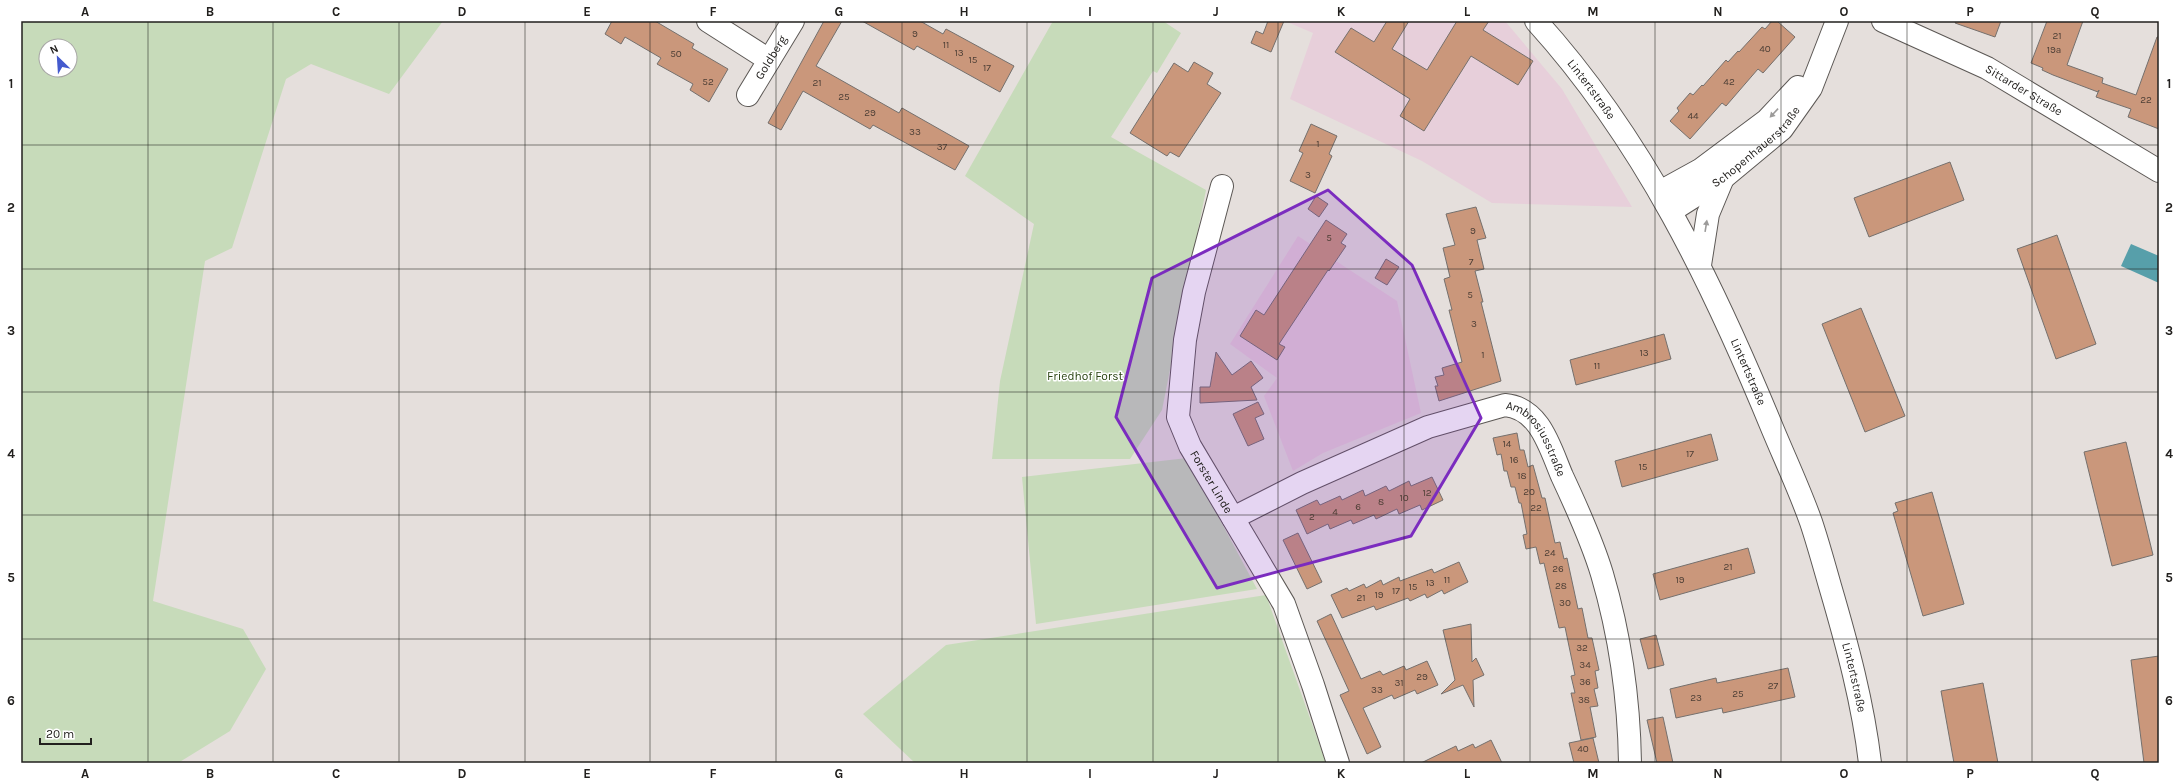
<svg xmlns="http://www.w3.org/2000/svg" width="2180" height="784" font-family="Karla,sans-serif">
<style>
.education{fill:#e7cfda}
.green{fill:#c7dbba;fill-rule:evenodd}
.water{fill:#579faa}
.building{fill:#ca977b;stroke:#75706d}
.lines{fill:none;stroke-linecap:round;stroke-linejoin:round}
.minor-casing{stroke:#5c5855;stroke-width:24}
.major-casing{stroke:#5c5855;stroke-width:24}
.minor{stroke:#fff;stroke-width:22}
.major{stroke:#fff;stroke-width:22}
.oneway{fill:#9c9b9a}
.marked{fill:#7b2cbf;fill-opacity:0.2;stroke:#7b2cbf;stroke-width:3;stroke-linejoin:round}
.grid{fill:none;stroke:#22201e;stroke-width:1;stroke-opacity:0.55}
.labels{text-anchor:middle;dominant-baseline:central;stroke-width:3;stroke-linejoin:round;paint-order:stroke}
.number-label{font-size:10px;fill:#4c3e35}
.street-label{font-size:12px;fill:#22201e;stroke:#fff}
.park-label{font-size:12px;fill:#294311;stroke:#fff}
.neatline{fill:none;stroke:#22201e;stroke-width:1.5}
.grid-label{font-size:13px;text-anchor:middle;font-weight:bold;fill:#22201e}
</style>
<rect width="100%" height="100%" fill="#e5dfdc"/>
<path class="education" d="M1285 21H1505L1562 89 1632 207 1492 203 1422 161 1290 99 1313 33Z
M1298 236 1397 301 1421 413 1323 453 1293 471 1264 396 1277 378 1230 344Z"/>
<path class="green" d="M21 21H443L389 94 311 64 286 79 232 248 205 261 153 601 243 629 266 669 230 731 178 763H21ZM46 46H70V70H46Z
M1053 21H1163L1181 33 1157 73 1153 71 1111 137 1206 190 1162 410 1130 459H992L1000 381 1034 224 965 176Z
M1187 458 1257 589 1036 624 1022 477Z
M1266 595 1326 763H915L863 714 946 645Z"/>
<path class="water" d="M2131 244 2159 256V283L2121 266Z"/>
<path class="building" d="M612 21H655L694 44 692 48 728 69 709 102 690 90 693 84 657 64 661 58 625 37 621 44 605 34Z
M824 21H842L816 66 899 113 902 108 969 146 955 170 873 125 870 129 803 91 781 130 768 123Z
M862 21H920L943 34 946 29 1014 66 1000 92 917 46 914 50Z
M1268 21H1284L1271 52 1251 43 1256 31 1263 34Z
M1387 21H1409L1392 49 1427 70 1457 21H1489L1483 30 1533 61 1518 85 1471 56 1424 131 1400 116 1410 99 1335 52 1351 28 1374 42Z
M1772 21H1777L1795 37 1763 73 1758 69 1726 106 1722 103 1690 139 1670 121 1679 111 1677 108 1690 93 1693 95 1702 85 1703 86 1726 60 1728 62 1738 51 1739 52 1762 27 1765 29Z
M1956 21H2001L1995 37 1955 23Z
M2047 21H2083L2067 65 2103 78 2102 83 2136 95 2157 37H2159V129L2128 117 2131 109 2096 97 2099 90 2098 92 2053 75 2042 70 2043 68 2031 63Z
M1194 62 1213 73 1207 84 1221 93 1179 157 1170 152 1167 156 1130 133 1174 63 1188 72Z
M1311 124 1337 136 1329 154 1332 156 1315 193 1290 181 1303 153 1299 151Z
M1950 162 1964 200 1869 237 1854 198Z
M1316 196 1328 204 1319 217 1308 209Z
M1476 207 1486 238 1477 240 1484 269 1475 271 1483 302H1481L1501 381 1439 401 1435 386H1438L1435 377 1444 375 1442 368 1462 362 1449 310H1452L1444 279 1450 277 1443 248 1455 245 1446 214Z
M1326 220 1347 234 1341 243 1346 246 1329 271 1328 270 1279 344 1285 347 1277 360 1240 336 1256 310 1264 315Z
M2057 235 2096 344 2056 359 2017 249Z
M1386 259 1399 267 1387 285 1375 278Z
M1861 308 1905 416 1865 432 1822 324Z
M1664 334 1671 359 1576 385 1570 360Z
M1216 352 1232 375 1251 361 1263 378 1251 387 1257 400 1200 403V387H1210Z
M1258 402 1264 414 1255 418 1264 439 1248 446 1233 414Z
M1517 433 1520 450H1524L1528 467 1533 465 1542 498H1545L1555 543 1560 542 1564 559 1567 558 1578 609 1582 608 1588 638H1592L1599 670 1595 671 1598 688 1594 689 1598 706 1590 707 1596 737 1581 740 1571 693H1575L1571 676 1575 675 1565 627 1559 628 1544 563 1540 564 1536 547 1526 549 1523 535 1527 534 1521 503H1519L1515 487H1511L1507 471H1504L1501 454 1497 455 1493 438Z
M1711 434 1718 460 1622 487 1615 461Z
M2126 442 2153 555 2112 566 2084 452Z
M1432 477 1443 500 1422 510 1420 505 1399 514 1397 509 1376 519 1374 515 1353 524 1351 520 1330 529 1328 524 1307 534 1296 510 1317 500 1320 505 1340 496 1342 500 1363 490 1365 496 1386 486 1389 491 1409 481 1411 486Z
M1932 492 1964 604 1923 616 1893 513 1898 511 1895 503Z
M1298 533 1322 582 1307 589 1283 540Z
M1748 548 1755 573 1660 600 1653 574Z
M1459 562 1468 582 1444 594 1442 590 1427 598 1425 594 1410 601 1408 598 1376 610 1374 606 1342 618 1331 595 1347 588 1349 591 1364 584 1366 588 1381 580 1383 585 1399 577 1400 581 1432 569 1434 573Z
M1331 614 1361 679 1380 671 1383 675 1404 666 1406 670 1427 661 1438 685 1417 694 1415 690 1394 699 1392 695 1363 708 1381 747 1367 754 1340 695 1349 691 1317 621Z
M1471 624 1472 662 1476 658 1484 675 1473 680 1474 707 1463 685 1441 694 1455 680 1443 630Z
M1656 635 1664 665 1648 669 1640 639Z
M2159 656V763H2144L2131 660Z
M1788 668 1795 697 1723 713 1722 708 1676 718 1670 689 1716 678 1717 683Z
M1983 683 1998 763H1954L1941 691Z
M1663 717 1673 763H1657L1647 720Z
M1593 738 1599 763H1574L1569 743Z
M1491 740 1502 763H1421L1456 746 1458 751 1473 744 1475 748Z"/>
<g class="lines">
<g class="minor-casing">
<g id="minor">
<path d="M708 21 769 60"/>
<path id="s1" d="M1883 21 1987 68 2159 171"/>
<path id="s2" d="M748 95 793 21"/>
<path id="s3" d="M1222 186 1194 292 1185 340 1178 417 1190 446 1284 604 1313 685 1338 763"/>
<path d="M1660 192 1700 170 1767 120 1798 87"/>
<path id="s4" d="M1671 211 1723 178 1782 129 1811 88 1837 21"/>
<path id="s5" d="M1233 518 1302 483 1428 427 1505 405C1540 408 1550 448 1562 476 1577 508 1592 541 1602 574 1620 635 1629 700 1630 763"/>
</g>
</g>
<g class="major-casing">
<g id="major">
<path id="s6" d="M1536 21C1644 140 1713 284 1773 430 1786 461 1800 491 1811 522 1818 543 1824 565 1830 586 1847 644 1863 703 1870 763"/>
<path d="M1700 265 1708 214 1723 178"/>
</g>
</g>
<use href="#minor" class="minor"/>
<use href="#major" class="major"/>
</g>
<defs><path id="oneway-solid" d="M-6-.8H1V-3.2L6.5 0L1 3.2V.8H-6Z"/></defs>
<g class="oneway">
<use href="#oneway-solid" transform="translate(1774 113) rotate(133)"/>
<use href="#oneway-solid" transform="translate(1706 226) rotate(-81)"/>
</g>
<path class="marked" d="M1328 190 1412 265 1481 418 1411 536 1217 588 1116 417 1152 278Z"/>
<path class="grid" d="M148 21V763M273 21V763M399 21V763M525 21V763M650 21V763M776 21V763M902 21V763M1027 21V763M1153 21V763M1278 21V763M1404 21V763M1530 21V763M1655 21V763M1781 21V763M1907 21V763M2032 21V763M21 145H2159M21 269H2159M21 392H2159M21 515H2159M21 639H2159"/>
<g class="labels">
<g class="number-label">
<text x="915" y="34">9</text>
<text x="2057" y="36">21</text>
<text x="946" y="45">11</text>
<text x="1765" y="49">40</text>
<text x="2054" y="50">19a</text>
<text x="959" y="53">13</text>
<text x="676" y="54">50</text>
<text x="973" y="60">15</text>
<text x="987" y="68">17</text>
<text x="708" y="82">52</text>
<text x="1729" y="82">42</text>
<text x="817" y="83">21</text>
<text x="844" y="97">25</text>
<text x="2146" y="100">22</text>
<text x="870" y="113">29</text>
<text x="1693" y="116">44</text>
<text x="915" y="132">33</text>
<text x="1318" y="144">1</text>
<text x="942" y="147">37</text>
<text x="1308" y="175">3</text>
<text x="1473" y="231">9</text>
<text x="1329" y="238">5</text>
<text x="1471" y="262">7</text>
<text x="1470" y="295">5</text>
<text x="1474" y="324">3</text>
<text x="1644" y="353">13</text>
<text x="1483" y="355">1</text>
<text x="1597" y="366">11</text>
<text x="1507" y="444">14</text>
<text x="1690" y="454">17</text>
<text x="1514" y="460">16</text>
<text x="1643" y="467">15</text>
<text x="1522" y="476">18</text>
<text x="1529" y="492">20</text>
<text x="1427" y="493">12</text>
<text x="1404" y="498">10</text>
<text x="1381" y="502">8</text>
<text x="1358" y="507">6</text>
<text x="1536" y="508">22</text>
<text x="1335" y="512">4</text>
<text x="1312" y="517">2</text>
<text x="1550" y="553">24</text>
<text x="1728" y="567">21</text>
<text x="1558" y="569">26</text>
<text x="1447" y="580">11</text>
<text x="1680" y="580">19</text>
<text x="1430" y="583">13</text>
<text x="1561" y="586">28</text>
<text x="1413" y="587">15</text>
<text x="1396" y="591">17</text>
<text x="1379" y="595">19</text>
<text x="1361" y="598">21</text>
<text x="1565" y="603">30</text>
<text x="1582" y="648">32</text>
<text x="1585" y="665">34</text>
<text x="1422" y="677">29</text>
<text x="1585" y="682">36</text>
<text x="1399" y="683">31</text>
<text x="1773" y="686">27</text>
<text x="1377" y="690">33</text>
<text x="1738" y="694">25</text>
<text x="1696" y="698">23</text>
<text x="1584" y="700">38</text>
<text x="1583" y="749">40</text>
</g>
<g class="street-label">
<text stroke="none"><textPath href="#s2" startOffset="44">Goldberg</textPath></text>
<text stroke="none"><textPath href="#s6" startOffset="88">Lintertstraße</textPath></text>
<text stroke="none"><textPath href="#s1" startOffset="157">Sittarder Straße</textPath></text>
<text stroke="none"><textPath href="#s4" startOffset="107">Schopenhauerstraße</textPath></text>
<text stroke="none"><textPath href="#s6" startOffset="412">Lintertstraße</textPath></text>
<text stroke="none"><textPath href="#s5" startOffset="344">Ambrosiusstraße</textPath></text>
<text stroke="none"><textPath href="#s3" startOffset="309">Forster Linde</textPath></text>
<text stroke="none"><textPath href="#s6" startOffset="736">Lintertstraße</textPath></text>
</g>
<g class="park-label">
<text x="1085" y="376">Friedhof Forst</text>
</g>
</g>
<rect width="2180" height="784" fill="none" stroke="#ffffff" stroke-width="44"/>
<g transform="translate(58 58) rotate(335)"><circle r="19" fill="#ffffff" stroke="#a7a6a5"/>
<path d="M0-3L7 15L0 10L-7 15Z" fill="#445ace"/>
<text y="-6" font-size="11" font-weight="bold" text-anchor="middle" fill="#22201e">N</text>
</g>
<path d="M40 738v6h51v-6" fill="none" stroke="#22201e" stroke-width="2"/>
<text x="46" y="738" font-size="12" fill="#22201e" stroke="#ffffff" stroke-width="3" paint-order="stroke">20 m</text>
<rect x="22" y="22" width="2136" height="740" class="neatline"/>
<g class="grid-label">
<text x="85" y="16">A</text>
<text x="210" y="16">B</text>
<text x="336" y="16">C</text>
<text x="462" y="16">D</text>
<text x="587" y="16">E</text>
<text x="713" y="16">F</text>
<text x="839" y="16">G</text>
<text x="964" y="16">H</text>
<text x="1090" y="16">I</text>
<text x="1216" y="16">J</text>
<text x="1341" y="16">K</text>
<text x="1467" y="16">L</text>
<text x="1593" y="16">M</text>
<text x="1718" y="16">N</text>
<text x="1844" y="16">O</text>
<text x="1970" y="16">P</text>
<text x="2095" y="16">Q</text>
<text x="11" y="88">1</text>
<text x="2169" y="88">1</text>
<text x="11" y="212">2</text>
<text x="2169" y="212">2</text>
<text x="11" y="335">3</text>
<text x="2169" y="335">3</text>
<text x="11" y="458">4</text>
<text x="2169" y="458">4</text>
<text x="11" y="582">5</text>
<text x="2169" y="582">5</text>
<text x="11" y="705">6</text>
<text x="2169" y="705">6</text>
<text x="85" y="778">A</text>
<text x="210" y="778">B</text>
<text x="336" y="778">C</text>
<text x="462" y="778">D</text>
<text x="587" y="778">E</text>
<text x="713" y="778">F</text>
<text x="839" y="778">G</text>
<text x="964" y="778">H</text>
<text x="1090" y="778">I</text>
<text x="1216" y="778">J</text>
<text x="1341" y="778">K</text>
<text x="1467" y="778">L</text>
<text x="1593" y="778">M</text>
<text x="1718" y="778">N</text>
<text x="1844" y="778">O</text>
<text x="1970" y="778">P</text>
<text x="2095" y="778">Q</text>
</g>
</svg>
